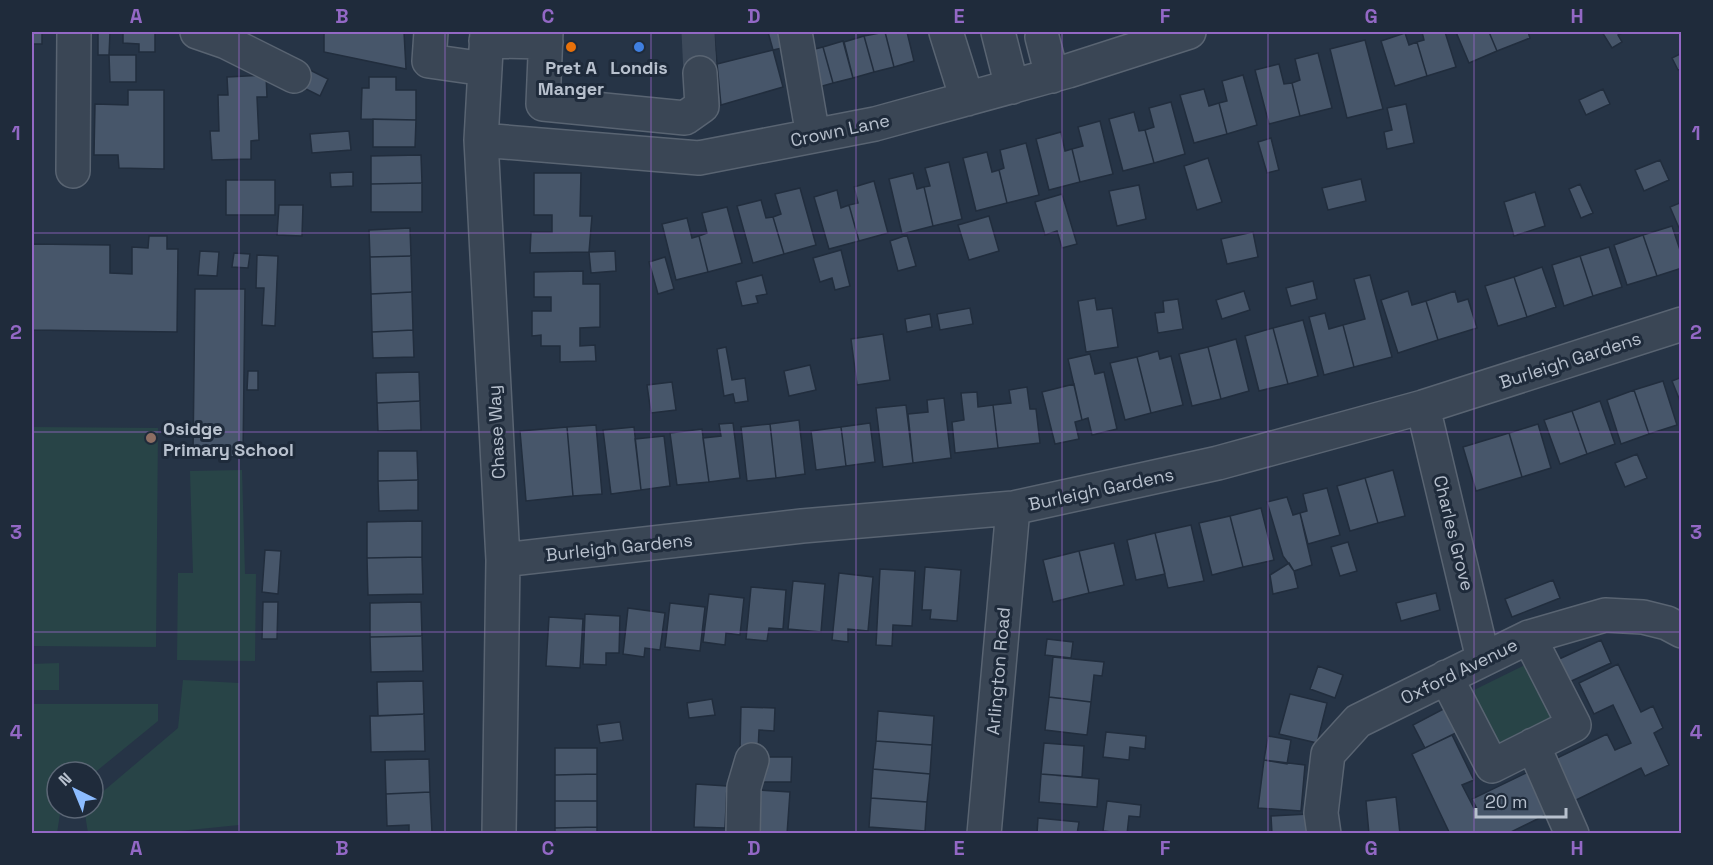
<svg xmlns="http://www.w3.org/2000/svg" width="1713" height="865" font-family="'Space Grotesk',sans-serif">
<style>
.green{fill:#284447}
.building{fill:#47566a;stroke:#212d3d;stroke-width:1.5}
.lines{fill:none;stroke-linecap:round;stroke-linejoin:round}
.minor-tunnel{stroke:#3c495a;stroke-width:33;stroke-dasharray:33 16;stroke-linecap:butt}
.minor-casing{stroke:#596472;stroke-width:36}
.minor{stroke:#3a4655;stroke-width:33}
.grid{fill:none;stroke:#9368c5;stroke-width:1.5;stroke-opacity:0.55}
.food-dot{fill:#e8710a;stroke:#1f2b3b;stroke-width:2}
.shop-dot{fill:#3f7fe0;stroke:#1f2b3b;stroke-width:2}
.education-dot{fill:#8d6e63;stroke:#1f2b3b;stroke-width:2}
.labels{text-anchor:middle;dominant-baseline:central;stroke-width:6;stroke-linejoin:round;paint-order:stroke}
.poi-label{font-size:18px;font-weight:bold;fill:#b8c1ce;stroke:#1f2b3b}
.street-label{font-size:18px;fill:#b8c1ce;stroke:#1f2b3b}
.neatline{fill:none;stroke:#9368c5;stroke-width:2}
.grid-label{font-size:20px;text-anchor:middle;font-weight:bold;fill:#9368c5}
</style>
<rect width="100%" height="100%" fill="#263446"/>
<path class="green" d="M32 427 158 428 156 647 32 646Z
M242 470 245 574H256L255 661 177 660 178 573H193L190 471Z
M1531 662 1560 722 1496 752 1468 693Z
M59 663V690H32V664Z
M183 680 239 683V825L160 833H88L84 808H93V800L178 728Z
M32 704H158V721L93 774 57 772V808H61L57 833H32Z"/>
<path class="building" d="M32 32H42V44H32Z
M98 32H110L109 55H98Z
M123 32H155V52H139V44L123 43Z
M324 32H404L406 69 324 52Z
M687 32H714L721 105 711 106 691 74Z
M768 32H788L791 46 773 50Z
M885 32 894 67 874 72 864 36Z
M885 32H907L914 61 894 67Z
M1422 32H1445L1456 67 1427 76 1417 42 1424 40Z
M1456 32H1489L1497 51 1469 63Z
M1489 32H1528L1530 38 1497 51Z
M1602 32H1624L1618 35 1622 42 1612 48Z
M1405 33 1409 45 1417 42 1427 76 1395 86 1381 41Z
M864 36 874 72 853 78 844 42Z
M1365 40 1383 109 1347 118 1330 49Z
M843 41 853 78 833 83 823 47Z
M823 47 833 83 812 89 803 52Z
M773 50 783 87 721 105 717 64Z
M1318 53 1332 108 1300 116 1292 83 1300 80 1295 59Z
M1682 53V69L1678 70 1672 58Z
M109 55H136V82H110Z
M1279 64 1284 84 1292 83 1300 116 1269 124 1255 70Z
M306 68 328 79 320 96 298 85Z
M266 75 267 97H257L259 140 251 141V159L212 160 210 131H219L218 95H228L227 77Z
M1243 75 1257 125 1227 134 1219 103 1227 101 1222 81Z
M369 77H396V90H416V120L361 119 362 88H369Z
M1204 89 1209 106 1219 103 1227 134 1194 143 1180 95Z
M1603 89 1610 104 1586 115 1579 100Z
M128 90H164V169L119 168 118 155H94L95 104 128 105Z
M1171 102 1185 154 1154 163 1145 130 1154 127 1149 108Z
M1406 104 1414 143 1387 149 1384 132 1392 130 1387 108Z
M1134 112 1139 131 1145 130 1154 163 1123 171 1109 119Z
M373 119 416 120 415 147H373Z
M1100 121 1113 174 1080 182 1072 149 1083 146 1078 127Z
M349 131 351 150 312 153 310 134Z
M1061 132 1065 151 1072 149 1080 182 1049 190 1036 139Z
M1271 138 1279 170 1267 173 1258 142Z
M1026 143 1039 195 1007 203 999 170 1004 168 1000 150Z
M987 152 992 172 999 170 1007 203 976 211 963 158Z
M421 155 422 183 371 184V156Z
M1208 158 1222 202 1197 210 1184 166Z
M1660 160 1669 180 1644 191 1635 170Z
M949 162 962 219 933 226 924 187 930 186 925 168Z
M353 172V186L331 187 330 173Z
M534 173H581L580 216H592L589 252 530 253 531 232H552V215H534Z
M913 173 917 189 924 187 933 226 902 234 889 179Z
M1361 179 1366 201 1328 210 1322 188Z
M226 180H275V215H226Z
M874 181 888 233 859 241 849 205 858 203 854 187Z
M422 183V212H371V184Z
M1580 184 1593 213 1581 218 1569 189Z
M1139 185 1146 219 1117 226 1109 191Z
M800 188 816 245 784 254 773 217 781 214 775 194Z
M837 190 841 208 849 205 859 241 829 249 814 197Z
M1535 192 1545 226 1514 236 1504 202Z
M1062 194 1077 244 1062 248 1057 231 1045 235 1035 202Z
M761 200 766 218 773 217 784 254 753 263 737 206Z
M1682 202V235L1670 207Z
M279 205H303L302 236 277 235Z
M727 207 742 263 708 272 699 236 707 233 702 213Z
M989 216 999 251 969 260 958 225Z
M687 218 692 238 699 236 708 272 676 280 662 224Z
M1672 226 1682 256V268L1657 276 1643 235Z
M410 228 411 256 370 257 369 230Z
M1253 232 1258 257 1227 264 1221 239Z
M907 235 916 266 898 271 890 241Z
M1643 235 1657 276 1627 285 1614 245Z
M149 236H167V249H178L177 332 32 330V244L110 245V273L132 274V247L148 248Z
M1609 247 1622 287 1593 296 1580 256Z
M841 250 850 286 835 290 832 278 820 282 813 258Z
M200 251 219 252 217 276 198 275Z
M615 251 616 271 591 273 589 252Z
M234 253 250 254 248 268 232 267Z
M257 255 278 256 275 326 262 325 264 288H256Z
M411 256 412 292 371 294 370 257Z
M1580 256 1593 296 1564 306 1552 265Z
M665 257 674 289 658 294 649 262Z
M1542 267 1556 307 1527 317 1514 277Z
M583 271V284H600V327L580 328V346L595 345 596 361 560 362V346H541V335L532 336V311H551V297H534V272Z
M762 275 767 294 756 296 758 303 742 306 736 282Z
M1370 275 1392 357 1354 367 1343 325 1365 319 1354 279Z
M1514 277 1527 317 1498 326 1485 286Z
M1313 281 1317 299 1291 306 1286 288Z
M195 289H245L243 457 193 456Z
M1244 291 1250 310 1222 319 1216 300Z
M1408 291 1412 305 1426 301 1438 340 1398 353 1381 300Z
M1455 291 1458 302 1468 299 1477 328 1438 340 1426 301Z
M412 292 413 330 372 332 371 294Z
M1095 298 1097 310 1112 308 1118 347 1086 352 1078 301Z
M1178 299 1183 329 1158 333 1155 313 1164 312 1163 301Z
M970 308 973 324 940 330 937 314Z
M1325 313 1329 329 1343 325 1354 367 1324 375 1309 317Z
M930 314 932 327 907 332 905 319Z
M1303 320 1318 376 1288 384 1273 328Z
M1273 328 1288 384 1259 391 1245 336Z
M413 330 414 357 373 358 372 332Z
M883 334 890 380 857 385 851 339Z
M1236 339 1249 391 1221 399 1208 347Z
M726 347 732 380 745 378 748 401 735 403 733 394 724 396 717 349Z
M1208 347 1221 399 1192 406 1179 354Z
M1158 351 1160 359 1171 356 1183 405 1151 413 1137 357Z
M1090 354 1095 374 1104 372 1117 429 1092 435 1088 418 1082 420 1068 359Z
M1137 357 1151 413 1125 420 1110 363Z
M810 365 816 390 789 396 784 371Z
M248 371H258V390H247Z
M419 372 420 401 377 403 376 373Z
M1682 377V406L1672 381Z
M1663 381 1677 425 1649 434 1634 390Z
M672 382 676 410 651 413 647 385Z
M1074 384 1082 420 1075 422 1079 439 1055 444 1042 392Z
M1027 387 1030 409H1036L1040 443 998 448 993 405 1011 403 1009 390Z
M1634 390 1649 434 1621 444 1607 400Z
M977 392 978 407 993 405 998 448 955 453 952 422 964 420 961 393Z
M944 398 951 458 913 463 908 414 928 412 927 400Z
M420 401 421 430 378 431 377 403Z
M1600 401 1615 444 1587 454 1572 411Z
M906 405 913 463 883 467 876 408Z
M1572 411 1587 454 1560 464 1544 420Z
M799 420 805 474 776 478 770 424Z
M733 423 740 478 709 482 703 438 721 436 719 424Z
M870 423 875 462 846 466 841 427Z
M770 424 776 478 747 481 741 427Z
M1538 424 1551 468 1522 477 1509 433Z
M596 425 602 494 573 496 567 427Z
M567 427 573 496 526 501 520 431Z
M634 427 641 490 611 494 603 430Z
M841 427 846 466 816 470 811 431Z
M702 429 709 482 677 485 670 433Z
M1509 433 1522 477 1476 491 1463 447Z
M664 436 670 486 641 490 635 439Z
M378 451H417L418 480 378 481Z
M1637 454 1647 478 1625 487 1615 463Z
M1393 470 1405 516 1378 523 1365 478Z
M1365 478 1378 523 1350 531 1337 486Z
M418 480V510L379 511 378 481Z
M1327 488 1340 535 1308 544 1300 513 1307 511 1303 494Z
M1287 497 1293 515 1300 513 1312 565 1294 571 1283 556 1267 502Z
M1261 508 1274 560 1243 567 1230 516Z
M1230 516 1243 567 1212 575 1199 523Z
M422 521V557L367 558V522Z
M1191 525 1204 581 1168 588 1155 533Z
M1155 533 1165 574 1136 580 1127 540Z
M1348 542 1357 571 1340 576 1331 547Z
M1114 543 1124 585 1089 593 1079 551Z
M265 550 281 551 278 594 262 592Z
M1079 551 1089 593 1053 602 1043 560Z
M422 557 423 594 368 595 367 558Z
M1289 563 1294 571 1298 588 1273 594 1270 575Z
M925 567 961 570 957 621 930 619 931 610H922Z
M880 569 915 571 912 626 893 625 892 646 876 645Z
M839 573 873 577 868 631 848 629V642L832 640Z
M1553 580 1560 598 1512 617 1505 599Z
M793 581 825 584 821 632 788 629Z
M751 587 786 590 783 629 769 628 767 641 746 639Z
M1436 593 1440 610 1401 621 1396 603Z
M709 594 744 598 740 635 726 633 725 645 703 642Z
M263 602H278L277 639H262Z
M421 602 422 636 370 637V603Z
M670 603 705 607 700 651 665 647Z
M628 608 665 613 660 650 645 648 644 657 623 654Z
M585 614 620 616 619 653H606V665L583 664Z
M549 617 583 619 580 668 546 666Z
M422 636 423 671 371 672 370 637Z
M1047 639 1073 642 1071 658 1045 655Z
M1601 640 1611 663 1567 683 1557 660Z
M1053 657 1104 662 1102 676 1094 675 1091 702 1049 697Z
M1618 664 1641 712 1653 706 1663 728 1654 733 1669 765 1645 776 1641 768 1507 834H1450L1412 754 1452 735 1474 780 1462 785 1475 810 1477 809 1472 799 1607 734 1615 750 1631 743 1613 705 1594 714 1579 683Z
M1318 666 1343 675 1335 698 1310 689Z
M423 681 424 714 378 716 377 682Z
M1290 694 1327 703 1317 743 1279 734Z
M1049 697 1091 702 1087 735 1045 730Z
M712 699 715 715 689 718 687 703Z
M1449 706 1462 730 1425 748 1413 725Z
M741 707 775 708 774 731 759 730 758 751 740 750Z
M878 711 934 716 932 745 876 741Z
M424 714 425 751 371 752 370 716Z
M620 722 623 740 600 743 597 725Z
M1106 732 1146 736 1145 749 1130 747 1129 760 1103 757Z
M1268 736 1291 740 1287 764 1264 760Z
M876 741 932 745 930 774 873 769Z
M1044 743 1084 746 1082 777 1041 774Z
M555 748H597V774L555 775Z
M761 757H792L791 782H760Z
M429 759 430 792 386 794 385 760Z
M1264 760 1305 765 1301 811 1258 808Z
M873 769 930 774 927 802 871 798Z
M597 774V801H555V775Z
M1041 774 1099 779 1097 807 1039 802Z
M696 784 727 786 725 828 694 827Z
M760 790 790 792 787 834H756Z
M430 792 432 833H409V825L387 826 386 794Z
M1396 797 1400 834H1369L1366 801Z
M871 798 927 802 925 831 869 827Z
M555 801H597V827L555 828Z
M1107 801 1141 805 1140 817 1129 816 1127 834 1103 831Z
M1309 814 1310 834H1272L1271 816Z
M1038 818 1079 822 1077 834H1037Z
M597 827V834H555V828Z"/>
<g class="lines">
<path class="minor-tunnel" d="M698 32 700 73"/>
<g class="minor-casing">
<path id="minor" d="M197 32 226 42 294 76
M431 32 429 61 485 69
M487 32 481 140 503 560 499 834
M546 32 543 104 685 118 702 106 700 73
M795 32 813 136
M946 32 967 99
M998 32 1012 87
M1042 37 1052 76
M486 41 546 42
M481 140 699 158 875 124 1068 71 1189 32
M73 171 74 32
M1423 407 1483 659
M503 560 802 526 1013 508 1218 463 1423 407 1682 324
M1446 677 1492 766 1574 725 1529 637
M1533 745 1572 834
M743 834 744 787 752 760
M984 834 1013 508
M1324 834 1321 813 1328 754 1358 721 1529 637 1605 615 1643 617 1667 623 1682 631"/>
</g>
<use href="#minor" class="minor"/>
</g>
<path class="grid" d="M239 32V834M445 32V834M651 32V834M856 32V834M1062 32V834M1268 32V834M1474 32V834M32 233H1682M32 432H1682M32 632H1682"/>
<circle class="food-dot" cx="571" cy="47" r="6"/>
<circle class="shop-dot" cx="639" cy="47" r="6"/>
<circle class="education-dot" cx="151" cy="438" r="6"/>
<g class="labels">
<g class="poi-label">
<text x="571" y="67">Pret A<tspan x="571" dy="21">Manger</tspan></text>
<text x="639" y="67">Londis</text>
<text x="163" y="428" text-anchor="start">Osidge<tspan x="163" dy="21">Primary School</tspan></text>
</g>
<g class="street-label">
<text transform="translate(840 130) rotate(-12)">Crown Lane</text>
<text transform="translate(1570 360) rotate(-18)">Burleigh Gardens</text>
<text transform="translate(496 432) rotate(-93)">Chase Way</text>
<text transform="translate(1101 489) rotate(-12)">Burleigh Gardens</text>
<text transform="translate(1454 533) rotate(76)">Charles Grove</text>
<text transform="translate(619 547) rotate(-6)">Burleigh Gardens</text>
<text transform="translate(998 671) rotate(-85)">Arlington Road</text>
<text transform="translate(1459 671) rotate(-26)">Oxford Avenue</text>
</g>
</g>
<rect width="1713" height="865" fill="none" stroke="#1f2b3b" stroke-width="66"/>
<g transform="translate(75 790) rotate(317)"><circle r="28" fill="#1f2b3b" stroke="#5c6776" stroke-width="1.5"/>
<path d="M0-4.5L10 22L0 15L-10 22Z" fill="#8cbcff"/>
<text y="-9" font-size="16" font-weight="bold" text-anchor="middle" fill="#b8c1ce">N</text>
</g>
<path d="M1476 808v9h90v-9" fill="none" stroke="#b8c1ce" stroke-width="3"/>
<text x="1485" y="808" font-size="18" fill="#b8c1ce" stroke="#1f2b3b" stroke-width="4.5" paint-order="stroke">20 m</text>
<rect x="33" y="33" width="1647" height="799" class="neatline"/>
<g class="grid-label">
<text x="136" y="23">A</text>
<text x="342" y="23">B</text>
<text x="548" y="23">C</text>
<text x="754" y="23">D</text>
<text x="959" y="23">E</text>
<text x="1165" y="23">F</text>
<text x="1371" y="23">G</text>
<text x="1577" y="23">H</text>
<text x="16" y="140">1</text>
<text x="1696" y="140">1</text>
<text x="16" y="339">2</text>
<text x="1696" y="339">2</text>
<text x="16" y="539">3</text>
<text x="1696" y="539">3</text>
<text x="16" y="739">4</text>
<text x="1696" y="739">4</text>
<text x="136" y="855">A</text>
<text x="342" y="855">B</text>
<text x="548" y="855">C</text>
<text x="754" y="855">D</text>
<text x="959" y="855">E</text>
<text x="1165" y="855">F</text>
<text x="1371" y="855">G</text>
<text x="1577" y="855">H</text>
</g>
</svg>
